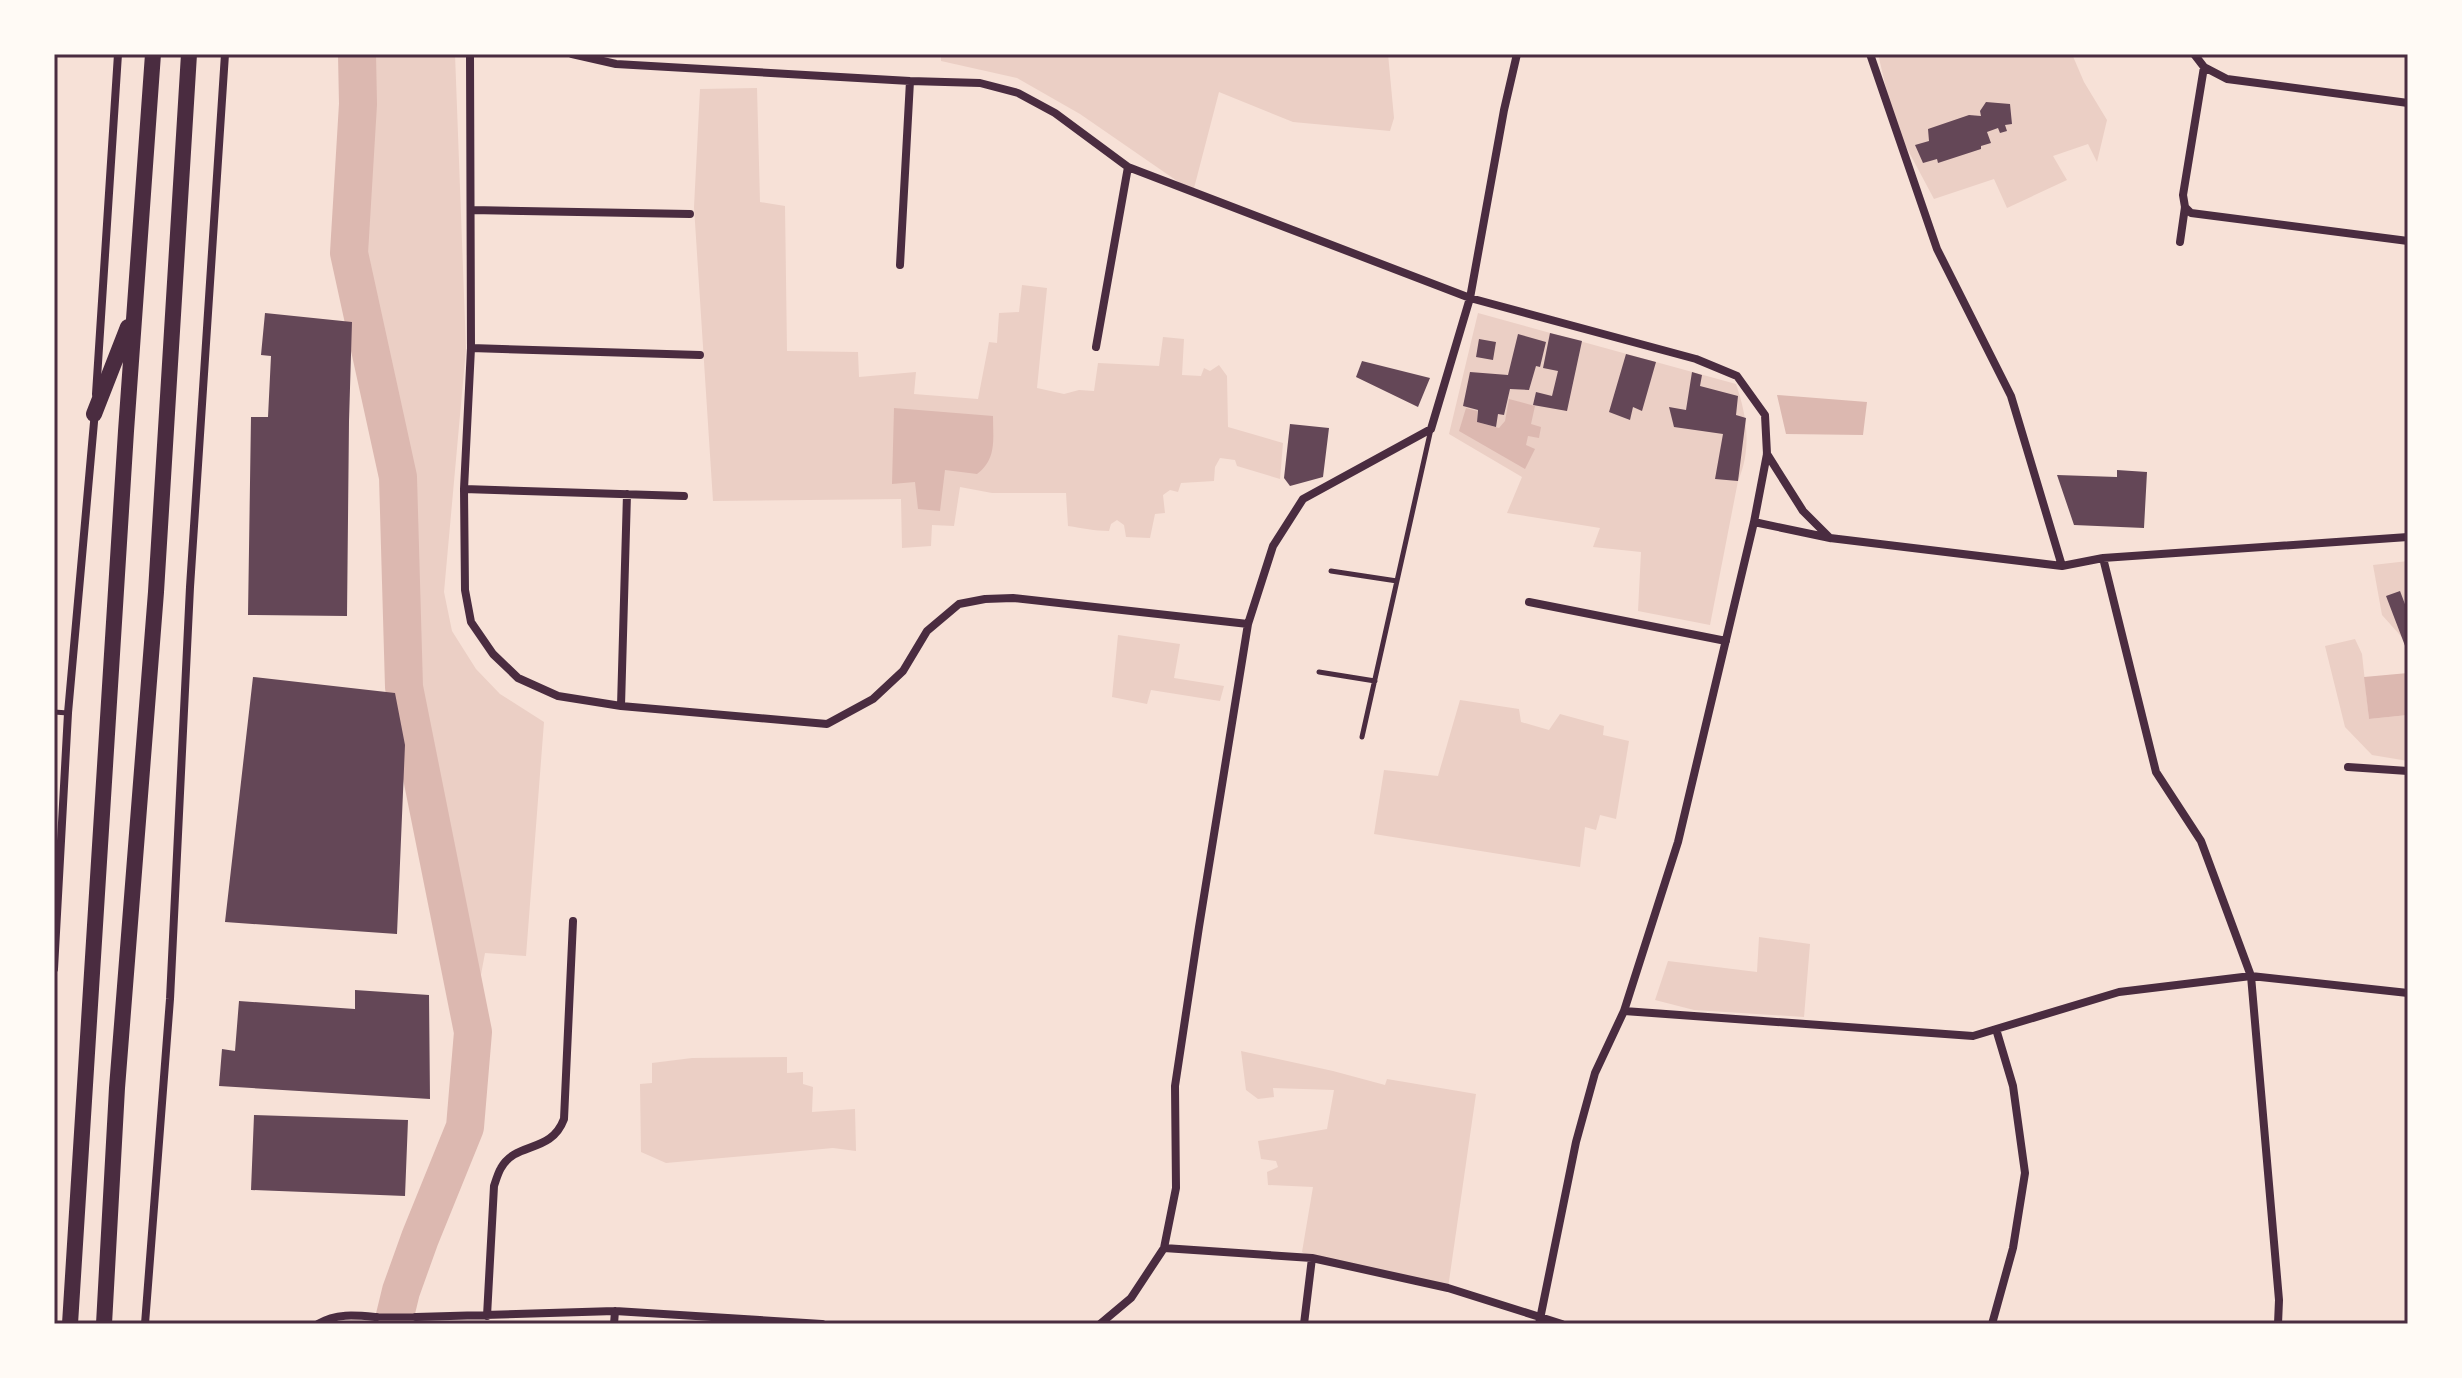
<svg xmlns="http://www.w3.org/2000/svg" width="2462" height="1378" font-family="Merriweather,serif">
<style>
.green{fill:#ebcfc5}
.water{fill:#dcb8b0}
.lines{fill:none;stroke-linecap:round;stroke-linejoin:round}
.river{stroke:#dcb8b0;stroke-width:38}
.building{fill:#644757}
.service{stroke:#4a2c40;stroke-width:5}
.pedestrian{stroke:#4a2c40;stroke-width:7}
.minor{stroke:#4a2c40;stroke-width:8}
.trunk{stroke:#4a2c40;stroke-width:16}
.neatline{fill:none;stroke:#4a2c40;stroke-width:3}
</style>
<rect width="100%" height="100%" fill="#f7e1d7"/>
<path class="green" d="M359 54H455L466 349 444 592 452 631 476 669 500 694 544 722 526 956 485 953 480 980 465 982 406 688 401 475 361 285 352 252 361 100Z
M941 54H1388L1394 118 1390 131 1293 122 1219 92 1193 192 1080 114 1017 78 941 61Z
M1878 54H2072L2084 82 2107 120 2097 162 2088 144 2053 156 2067 180 2007 208 1994 179 1934 199 1895 126Z
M757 88 760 202 785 206 787 351 858 352 859 377 916 372 914 394 978 399 989 342 997 343 999 313 1019 312 1022 285 1047 288 1037 388 1064 394 1079 390 1094 391 1098 363 1159 366 1163 337 1184 339 1182 375 1201 376 1204 368 1210 371 1219 365 1227 376 1228 427 1283 443 1280 479 1237 466 1235 460 1220 458 1215 467 1214 481 1181 483 1178 492 1170 490 1163 495 1165 513 1155 514 1150 538 1126 537 1124 525 1117 520 1111 524 1109 531C1094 531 1083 528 1068 526L1066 493H992L960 487 954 526 932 525 931 546 902 548 901 499 713 501 694 207 700 89Z
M1478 313 1736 384C1747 416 1752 449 1738 481L1710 625 1638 611 1641 552 1593 547 1600 528 1507 513 1522 477 1449 434Z
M2408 561V644L2382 615 2373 565Z
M1118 635 1180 644 1174 678 1224 686 1220 701 1151 690 1147 704 1112 697Z
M2355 639 2362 654 2369 719 2408 715V761L2372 755 2345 727 2325 646Z
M1460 700 1519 709 1521 722 1549 730 1560 714 1604 726 1603 735 1629 741 1616 819 1600 815 1596 830 1585 827 1580 867 1374 834 1384 770 1438 776Z
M1759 937 1810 944 1804 1017 1694 1010 1655 1000 1668 961 1757 972Z
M1241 1051 1333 1071 1385 1085 1387 1079 1476 1094 1448 1288 1312 1258 1302 1252 1313 1187 1268 1185 1267 1172 1278 1167 1276 1161 1261 1159 1258 1141 1327 1129 1334 1090 1273 1088 1274 1097 1258 1099 1246 1090Z
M787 1057V1073L803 1072V1084L813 1087 812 1112 855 1109 856 1151 833 1148 666 1163 641 1152 640 1084 652 1083V1063L692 1058Z"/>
<path class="water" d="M1777 395 1867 402 1863 435 1786 434Z
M1509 399 1535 406 1531 424 1541 427 1539 438 1528 436 1526 445 1535 449 1525 469 1459 431 1466 408 1477 411V422L1499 428 1505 421Z
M894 408 993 416C993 439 997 459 977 474L945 470 940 511 918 509 915 482 892 484Z
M2408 673V715L2369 719 2364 677Z"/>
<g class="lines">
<path class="river" d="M357 54 358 104 349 253 398 477 404 687 473 1032 465 1127 420 1238 401 1291 393 1324"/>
</g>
<path class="building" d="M1986 102 2010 104 2012 124 2005 125 2007 131 2000 133 1998 128 1987 132 1991 143 1981 146V149L1938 163 1937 159 1923 163 1915 145 1929 141 1928 129 1969 115 1981 116 1980 111Z
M265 313 352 322 349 421 347 616 248 615 251 417H268L271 356 261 355Z
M1550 333 1582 341 1567 411 1533 405 1536 392 1552 396 1558 371 1543 368Z
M1518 334 1546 342 1540 367 1536 366 1529 390 1510 389 1504 415 1498 414 1496 427 1477 422 1478 410 1463 406 1470 372 1508 375Z
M1479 339 1496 342 1493 360 1476 357Z
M1626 354 1656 362 1642 411 1633 407 1630 420 1609 412Z
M1362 361 1430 378 1418 407 1356 377Z
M1692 372 1702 375 1700 386 1738 396 1736 415 1746 418 1738 481 1715 479 1723 434 1674 427 1669 407 1686 410Z
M1290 424 1329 428 1323 477 1290 486 1284 478Z
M2117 470 2147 472 2144 528 2074 525 2057 475 2117 477Z
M2400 591 2408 612 2407 651 2386 596Z
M253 677 395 693 405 745 397 934 225 922Z
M355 990 429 995 430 1099 219 1086 222 1049 235 1051 239 1001 355 1009Z
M254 1115 408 1120 405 1196 251 1190Z"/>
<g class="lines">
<path class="service" d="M1331 571 1397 581
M1319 672 1375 681
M54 712 68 713
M1362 737 1431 429"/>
<path class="pedestrian" d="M376 1317H416"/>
<path class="minor" d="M470 54 471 348 464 489 465 590 471 622 493 654 518 678 558 696 621 706 827 724 873 699 903 671 927 631 959 604 985 599 1013 598 1248 624
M572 54 616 64 910 81 980 83 1018 93 1055 113 1128 167 1470 298 1696 359 1737 376 1765 415 1767 454 1754 522 1678 842 1624 1011 1595 1073 1576 1142 1539 1324
M1870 54 1937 249 2011 396 2062 566
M2204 67 2227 79 2408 103
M2185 207 2191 213 2408 241
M471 210 690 214
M2180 242 2185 207 2183 195 2204 67 2194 54
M900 265 910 81
M1096 347 1128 167
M471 348 700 355
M96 394 118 54
M1767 454 1803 511 1830 538
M464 489 684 496
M1754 522 1830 538 2062 566 2103 558 2408 537
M2103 558 2156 772 2201 841 2251 976 2279 1300 2278 1324
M1529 602 1726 641
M621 706 627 494
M2348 767 2408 771
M54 969 68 713 95 411
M1624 1011 1973 1036 2119 992 2251 976 2408 993
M1164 1248 1312 1258 1448 1288 1562 1324
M487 1316 494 1186C496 1180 498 1173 501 1168 516 1141 551 1154 564 1119L573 921
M416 1317 615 1311 822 1324
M145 1324 170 999 190 587 225 54
M318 1324C336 1313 355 1315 376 1317
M614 1324 615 1311
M1100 1324 1131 1298 1164 1248 1176 1188 1175 1086 1199 927 1248 624 1273 546 1303 499 1431 429 1470 298 1504 110 1517 54
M1304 1324 1312 1258
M1992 1324 2013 1248 2025 1173 2013 1086 1996 1029"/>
<path class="trunk" d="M94 414 128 327
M70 1324 126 431 153 54
M104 1324 117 1088 156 592 189 54"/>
</g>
<rect width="2462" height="1378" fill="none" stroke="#fffaf5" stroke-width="112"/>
<rect x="56" y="56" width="2350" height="1266" class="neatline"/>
</svg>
